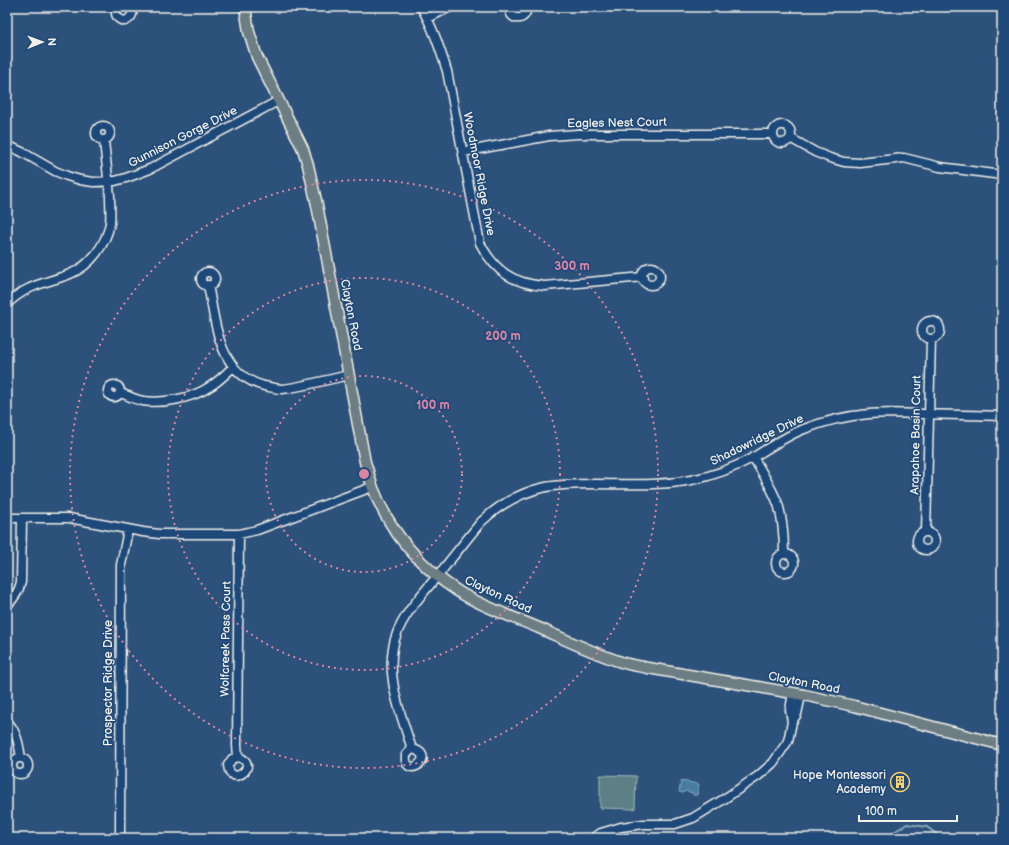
<svg xmlns="http://www.w3.org/2000/svg" width="1009" height="845" font-family="'Balsamiq Sans',sans-serif">
<style>
.green{fill:#5c8085;stroke:#a8b8b6}
.water{fill:#477ca4;stroke:#8cabbf}
.lines{fill:none;stroke-linecap:round;stroke-linejoin:round}
.stream{stroke:#8cabbf;stroke-width:2}
.minor-casing{stroke:#f4f1e8;stroke-width:11}
.major-casing{stroke:#f4f1e8;stroke-width:13}
.minor{stroke:#1f4a7a;stroke-width:8}
.major{stroke:#6c7e84;stroke-width:10}
.ring{fill:none;stroke:#db84a2;stroke-width:2;stroke-dasharray:2 4}
.labels{text-anchor:middle;dominant-baseline:central;stroke-width:3.5;stroke-linejoin:round;paint-order:stroke}
.street-label{font-size:12px;fill:#f4f1e8;stroke:#1f4a7a}
.poi-label{font-size:12px;fill:#f4f1e8;stroke:#1f4a7a;text-anchor:end}
.centre{fill:#db84a2;stroke:#1f4a7a;stroke-width:2}
.ring-label{font-size:12px;text-anchor:middle;font-weight:bold;fill:#db84a2;stroke:#1f4a7a;stroke-width:3.5;stroke-linejoin:round;paint-order:stroke}
</style>
<rect width="100%" height="100%" fill="#2c517b"/>
<filter id="ink" filterUnits="userSpaceOnUse"><feTurbulence type="fractalNoise" baseFrequency=".025" numOctaves="2"/><feDisplacementMap in="SourceGraphic" scale="8" xChannelSelector="R" yChannelSelector="G"/><feConvolveMatrix kernelMatrix="1 2 1 2 8 2 1 2 1" color-interpolation-filters="sRGB"/></filter>
<g filter="url(#ink)">
<path class="green" d="M600 775 636 776 635 809 600 808Z"/>
<path class="water" d="M681 781 699 784 697 795H693V793L685 791 683 793 679 792Z"/>
<g class="lines">
<path class="stream" d="M887 838 892 833 907 824 927 827 942 838"/>
<g class="minor-casing">
<path id="minor" d="M117 7C114 14 117 20 125 21 132 18 134 13 131 7
M421 7C433 27 440 49 447 71L480 243C495 272 514 284 545 286L643 277
M510 7C508 22 528 22 526 7
M428 18 450 7
M773 134a9 9 0 1 1 18 0a9 9 0 1 1-18 0Z
M96 133a7 7 0 1 1 14 0a7 7 0 1 1-14 0Z
M790 138 815 152 830 158 844 162 860 163 904 158 940 167 1002 175
M7 145 22 152 55 171 67 176 80 180 93 182 115 181 126 178 150 169 278 101
M463 152 549 136 578 134H773
M642 276a9 9 0 1 1 18 0a9 9 0 1 1-18 0Z
M201 279a7 7 0 1 1 14 0a7 7 0 1 1-14 0Z
M208 285C216 324 218 374 264 386 270 387 277 389 282 389 292 388 301 386 310 384 323 381 336 378 349 375
M7 304C28 284 44 284 70 274 90 266 106 245 110 223 111 214 110 205 110 196 108 178 106 159 104 141
M922 330a9 9 0 1 1 18 0a9 9 0 1 1-18 0Z
M108 391a6 6 0 1 1 12 0a6 6 0 1 1-12 0Z
M120 393C127 395 136 400 143 401 163 404 193 398 209 387 218 382 226 374 233 367
M753 457C762 472 772 488 778 504 783 520 784 538 784 554
M7 518H69L143 532 159 534H239L257 530 372 487
M926 532 931 339
M917 541a9 9 0 1 1 18 0a9 9 0 1 1-18 0Z
M776 563a9 9 0 1 1 18 0a9 9 0 1 1-18 0Z
M7 605C14 599 19 591 21 582L22 519
M7 721C17 732 19 745 21 758
M412 749C402 718 387 681 393 648 397 620 421 596 439 574 453 557 466 540 481 522 499 505 521 492 546 487 562 484 578 484 595 484 627 484 660 486 691 480 713 476 734 468 754 457 770 447 786 436 804 429 825 421 846 416 869 414 887 412 905 414 923 414 949 415 976 415 1002 416
M412 749C414 749 416 750 418 751 434 761 403 779 406 755Z
M238 757C262 764 230 790 228 765L232 759 238 757 237 745 239 534
M12 766a8 8 0 1 1 16 0a8 8 0 1 1-16 0Z
M121 838 120 833 121 565 128 530
M593 838 601 833 621 827 644 824H675L693 818 724 799 758 776 773 763 788 741 792 722 790 710 792 698 797 694 800 700 797 714 792 722"/>
</g>
<g class="major-casing">
<path id="major" d="M245 7 249 32 257 57 303 149 308 165 317 205 365 462C368 470 370 480 373 488 389 531 420 567 459 592 483 607 513 617 539 628 566 640 593 653 621 662 629 665 639 666 648 668L804 695 854 706 1002 745"/>
</g>
<use href="#minor" class="minor"/>
<use href="#major" class="major"/>
</g>
</g>
<g class="ring">
<circle cx="364" cy="474" r="98"/>
<circle cx="364" cy="474" r="196"/>
<circle cx="364" cy="474" r="294"/>
</g>
<defs>
<g id="building-ring" transform="scale(1)"><circle r="9.5" fill="#1f4a7a" stroke="#ffd166" stroke-width="1.5"/><path d="M-4-6H4V6H1V3H-1V6H-4ZM-2.5-4.3h1.7v1.8h-1.7ZM.8-4.3h1.7v1.8H.8ZM-2.5-1h1.7V.8h-1.7ZM.8-1h1.7V.8H.8Z" fill="#ffd166"/></g>
</defs>
<g fill-rule="evenodd">
<use href="#building-ring" x="900" y="782"/>
</g>
<g class="labels">
<g class="street-label">
<text transform="translate(617 123) rotate(-1)">Eagles Nest Court</text>
<text transform="translate(183 137) rotate(-27)">Gunnison Gorge Drive</text>
<text transform="translate(479 174) rotate(79)">Woodmoor Ridge Drive</text>
<text transform="translate(351 315) rotate(79)">Clayton Road</text>
<text transform="translate(916 435) rotate(-89)">Arapahoe Basin Court</text>
<text transform="translate(757 440) rotate(-26)">Shadowridge Drive</text>
<text transform="translate(498 595) rotate(25)">Clayton Road</text>
<text transform="translate(226 639) rotate(-89)">Wolfcreek Pass Court</text>
<text transform="translate(108 683) rotate(-90)">Prospector Ridge Drive</text>
<text transform="translate(804 683) rotate(11)">Clayton Road</text>
</g>
<g class="poi-label">
<text x="886" y="775">Hope Montessori<tspan x="886" dy="14">Academy</tspan></text>
</g>
</g>
<circle cx="364" cy="474" r="6" class="centre"/>
<g class="ring-label">
<text x="572" y="270">300 m</text>
<text x="503" y="340">200 m</text>
<text x="433" y="409">100 m</text>
</g>
<rect width="1009" height="845" fill="none" stroke="#1f4a7a" stroke-width="24"/>
<rect x="12" y="12" width="985" height="821" fill="none" stroke="#f4f1e8" stroke-width="1.5" filter="url(#ink)"/>
<g transform="translate(42 42) rotate(89)" stroke="#1f4a7a" stroke-width="3" paint-order="stroke">
<path d="M0-3L7 15L0 10L-7 15Z" fill="#f4f1e8"/>
<text y="-6" font-size="11" font-weight="bold" text-anchor="middle" fill="#f4f1e8">N</text>
</g>
<path d="M859 815v6h98v-6" fill="none" stroke="#f4f1e8" stroke-width="2"/>
<text x="865" y="815" font-size="12" fill="#f4f1e8" stroke="#1f4a7a" stroke-width="3" paint-order="stroke">100 m</text>
</svg>
